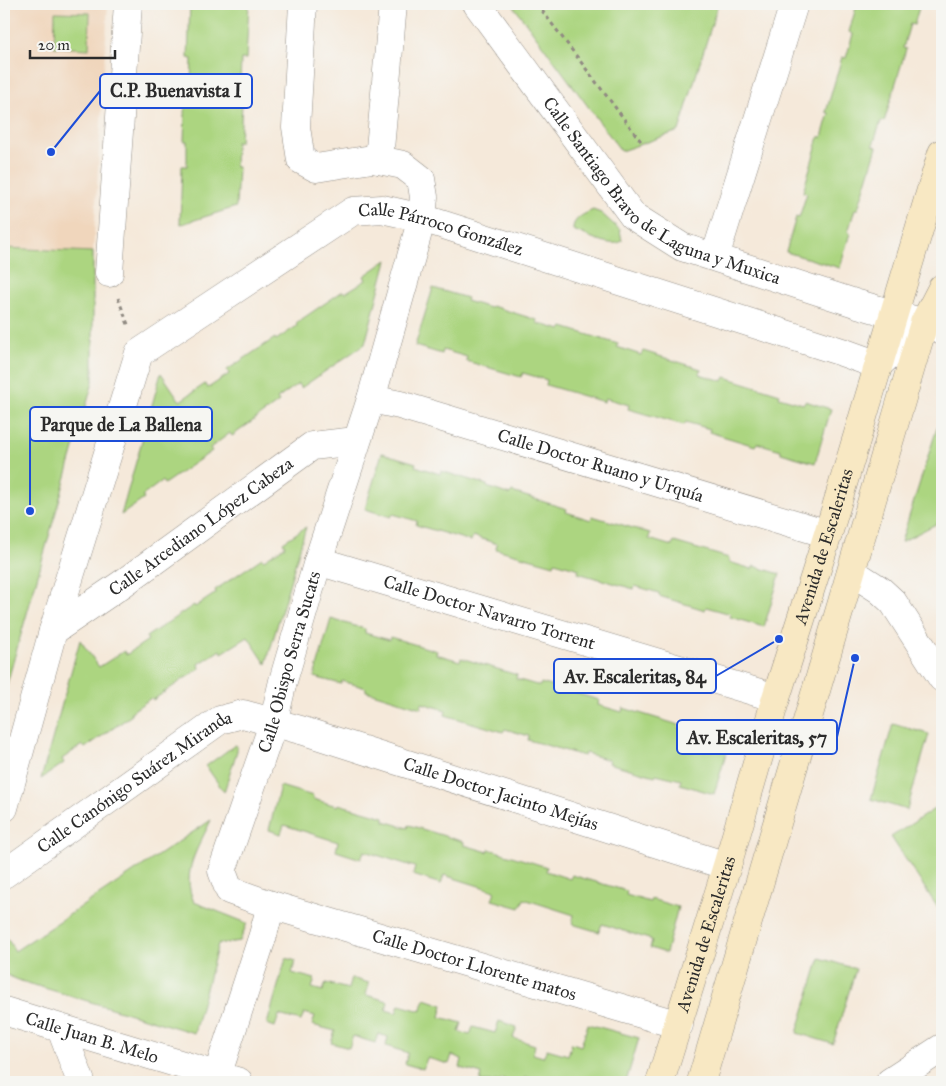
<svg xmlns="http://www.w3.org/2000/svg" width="946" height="1086" font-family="'IM FELL Great Primer',serif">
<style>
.built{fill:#f0d6bc}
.green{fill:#acd580;stroke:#6c8056}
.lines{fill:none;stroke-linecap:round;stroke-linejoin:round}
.street-casing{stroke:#908a82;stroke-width:29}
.secondary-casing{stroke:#908a82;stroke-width:29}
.path{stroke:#908a82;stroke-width:3;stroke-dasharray:4 4;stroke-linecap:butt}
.street{stroke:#fff;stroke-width:28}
.secondary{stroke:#f8e8c3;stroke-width:28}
.labels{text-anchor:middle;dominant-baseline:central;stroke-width:4.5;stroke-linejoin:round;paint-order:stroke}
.street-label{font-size:18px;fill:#2b2b2b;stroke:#f6f6f2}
.leader{fill:none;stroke:#1d4ed8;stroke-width:2}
.callout-dot{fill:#1d4ed8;stroke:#f6f6f2;stroke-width:2}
.callout{fill:#f6f6f2;stroke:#1d4ed8;stroke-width:2}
.callout-label{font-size:19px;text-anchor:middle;font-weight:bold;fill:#2b2b2b}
</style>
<rect width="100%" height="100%" fill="#f6f6f2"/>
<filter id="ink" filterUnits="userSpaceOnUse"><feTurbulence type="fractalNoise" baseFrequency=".02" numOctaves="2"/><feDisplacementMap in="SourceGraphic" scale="10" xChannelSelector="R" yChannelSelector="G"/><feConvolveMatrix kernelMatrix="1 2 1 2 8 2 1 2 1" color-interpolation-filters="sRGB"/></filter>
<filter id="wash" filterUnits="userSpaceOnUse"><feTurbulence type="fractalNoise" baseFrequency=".0096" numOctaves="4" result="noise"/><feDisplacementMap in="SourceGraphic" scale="20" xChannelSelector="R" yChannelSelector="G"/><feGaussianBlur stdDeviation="1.12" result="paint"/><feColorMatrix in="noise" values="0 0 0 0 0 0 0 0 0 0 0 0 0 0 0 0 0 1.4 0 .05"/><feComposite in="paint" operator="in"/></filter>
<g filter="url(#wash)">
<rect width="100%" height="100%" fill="#f5e9da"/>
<path class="built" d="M4 4H108L93 252 4 248Z"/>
<path class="green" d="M190 4H249L246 59H241L240 84 243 85 240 142H236L235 167H238L236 207 182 224 180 223 182 166H187V141H184L186 84 191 83 192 59 188 58Z
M512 4H718L679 131 621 151Z
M857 4H920L914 25 910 24 903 48 906 49 884 122 881 121 873 145 877 147 858 209H855L848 232 850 233 840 268 786 252 796 217 799 218 807 193 803 192 819 137H822L829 113 826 112 842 57 846 58 853 34 849 32Z
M55 12 90 13 89 49 54 47Z
M593 210 601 213 620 230 622 241C612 249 584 234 573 230 572 219 584 214 593 210Z
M4 248 93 252V382L4 694Z
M387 260 365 344 301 388 298 384 277 399 279 402 232 436 230 433 210 448 212 451 164 484 162 481 142 496 144 499 121 515 161 373 180 401 205 384 208 388 229 374 227 370 275 338 276 340 297 326 296 323 343 291 345 293 366 280 364 276Z
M433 288 467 298 466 301 490 308 492 306 537 320V323L561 330 563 327 618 344 617 347 641 355 643 351 701 369 699 374 723 381 725 377 780 394 779 397 803 404 805 401 831 409 815 463 781 453V450L757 443 755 446 709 432 710 429 686 422 684 425 628 409 629 405 605 398 604 402 546 385 547 380 523 373 521 377 466 361 467 357 443 350 442 354 415 346Z
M942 412V521L901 542Z
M382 453 416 463 415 466 440 474 441 471 487 485V487L510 495 512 492 567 509 566 512 591 520 592 516 650 533 649 539 672 546 674 542 729 558V562L752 569 754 566 780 574 764 627 730 617 731 614 706 607 705 610 659 596V593L635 586 634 589 578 573 579 569 555 562 554 565 496 549 497 544 473 536 471 541 416 525 417 521 393 514 391 517 365 509Z
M306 527 266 664 248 637 222 653 220 650 199 664 200 668 153 700 151 698 131 712 132 715 85 748 82 745 62 759 64 763 41 779 80 640 99 667 124 651 126 655 148 640 146 637 194 605 195 607 216 593 215 590 262 558 264 560 285 546 283 542Z
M331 619 365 629V633L389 640 390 637 437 651 436 654 460 661 461 658 517 675 516 679 540 686 541 683 599 700 598 705 622 712 623 708 679 725 678 728 702 736 704 733 730 741 714 794 680 784 681 780 656 774 655 776 608 763 609 760 585 753 584 756 528 740 529 736 505 729 503 732 445 715 446 710 422 703 421 708 366 691V688L342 681 341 684 314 677Z
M893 724 929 734 907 810 871 799Z
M235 745 237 746V751L224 792 206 766Z
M280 786 313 796V799L337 806 338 804 384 817V821L408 828 409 825 464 842V845L488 852 489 849 547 867 546 871 570 879 572 875 627 891 626 895 650 902 651 899 678 907 666 953 650 948 652 940 602 924 599 932 572 924 574 915 524 899 520 908 492 900 495 891 444 875 441 884 413 875 415 867 364 851 361 859 336 851 338 842 284 825 281 834 269 830Z
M942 804V914L891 837Z
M211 820C199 847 180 872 194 902L247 923 240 941 218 944 194 1033 21 981 4 974V933L15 951Z
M286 958 296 961 292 973 315 979 312 988 323 991 326 983 348 989 351 978 369 983 366 995 388 1001 386 1010 396 1013 399 1005 421 1011 425 999 443 1005 440 1017 462 1023 459 1032 470 1035 473 1027 495 1033 499 1021 517 1027 513 1038 535 1045 533 1054 543 1057 547 1049 568 1055 572 1043 581 1046 588 1024 639 1038 626 1082H536V1080L525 1077 524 1082H510L501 1079 500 1082H480L482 1074 460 1068 462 1059 452 1055 449 1064 427 1058 423 1069 405 1064 408 1053 386 1046 388 1037 378 1034 375 1043 353 1036 349 1048 331 1043 335 1031 312 1025 315 1016 304 1013 301 1021 279 1015 275 1027 267 1024Z
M820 958 856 969 833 1044 797 1033Z"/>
</g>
<g filter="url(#ink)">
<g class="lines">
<g class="street-casing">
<g id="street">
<path id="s1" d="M477 4 633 216 682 247 858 304 924 323 942 331"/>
<path d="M379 160 393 4"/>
<path d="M715 257 794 4"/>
<path d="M109 273 128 4"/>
<path id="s2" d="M371 399 400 405 828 534"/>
<path id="s3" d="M318 561 776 698"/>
<path d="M852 572 880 590 893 602 942 678"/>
<path id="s4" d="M53 631 122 584 312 446 356 441"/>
<path id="s5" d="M4 808 53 631 139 353 353 211 382 209 422 218 842 352 878 365 924 323"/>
<path id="s6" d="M4 874 220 720 243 714 304 731 727 866"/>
<path id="s7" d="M271 905 679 1025"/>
<path id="s8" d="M4 1011 239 1082"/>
<path d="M61 1029 81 1082"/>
<path id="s9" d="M217 1076 263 935 271 905 229 890 222 871 273 724 283 681 318 561 371 399 422 218 424 197 421 179 403 165 379 160 372 159 316 168 301 160 296 127 303 4"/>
<path d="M890 1082 942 1048"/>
</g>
</g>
<g class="secondary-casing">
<g id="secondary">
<path id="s10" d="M660 1082 727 866 776 698 828 534 942 153"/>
<path d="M701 1082 924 323 942 288"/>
</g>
</g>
<path class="path" d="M537 4 643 144
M118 298 129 327
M938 523 942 496"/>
<use href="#street" class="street"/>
<use href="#secondary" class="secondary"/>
</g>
</g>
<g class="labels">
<g class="street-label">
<text stroke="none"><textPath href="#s1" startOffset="271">Calle Santiago Bravo de Laguna y Muxica</textPath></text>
<text stroke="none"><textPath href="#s5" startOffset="822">Calle Párroco González</textPath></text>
<text stroke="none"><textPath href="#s2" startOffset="239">Calle Doctor Ruano y Urquía</textPath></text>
<text stroke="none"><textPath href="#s4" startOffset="181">Calle Arcediano López Cabeza</textPath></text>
<text stroke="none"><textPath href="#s10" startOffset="560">Avenida de Escaleritas</textPath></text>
<text stroke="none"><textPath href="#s3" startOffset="179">Calle Doctor Navarro Torrent</textPath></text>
<text stroke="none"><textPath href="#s9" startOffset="464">Calle Obispo Serra Sucats</textPath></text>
<text stroke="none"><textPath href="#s6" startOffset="160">Calle Canónigo Suárez Miranda</textPath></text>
<text stroke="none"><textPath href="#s6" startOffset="559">Calle Doctor Jacinto Mejías</textPath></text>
<text stroke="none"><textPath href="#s10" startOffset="155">Avenida de Escaleritas</textPath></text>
<text stroke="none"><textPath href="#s7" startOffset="212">Calle Doctor Llorente matos</textPath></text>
<text stroke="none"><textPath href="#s8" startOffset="92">Calle Juan B. Melo</textPath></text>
</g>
</g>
<path class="leader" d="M51 152L100 91M30 511L30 424M779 639L716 676M855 658L837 737"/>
<g class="callout-dot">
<circle cx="51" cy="152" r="5"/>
<circle cx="30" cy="511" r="5"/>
<circle cx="779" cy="639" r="5"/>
<circle cx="855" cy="658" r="5"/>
</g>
<g class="callout">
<rect x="100" y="74" width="152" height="34" rx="5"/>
<rect x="30" y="407" width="182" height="34" rx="5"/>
<rect x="554" y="659" width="162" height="34" rx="5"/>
<rect x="677" y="720" width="160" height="34" rx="5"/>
</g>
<g class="callout-label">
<text x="176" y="97">C.P. Buenavista I</text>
<text x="121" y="431">Parque de La Ballena</text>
<text x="635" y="683">Av. Escaleritas, 84</text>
<text x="757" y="744">Av. Escaleritas, 57</text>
</g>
<rect width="946" height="1086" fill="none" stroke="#f6f6f2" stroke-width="20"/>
<path d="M30 50v8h85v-8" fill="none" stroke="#2b2b2b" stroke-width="2.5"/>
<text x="38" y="50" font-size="15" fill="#2b2b2b" stroke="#f6f6f2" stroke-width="4" paint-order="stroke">20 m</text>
</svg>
